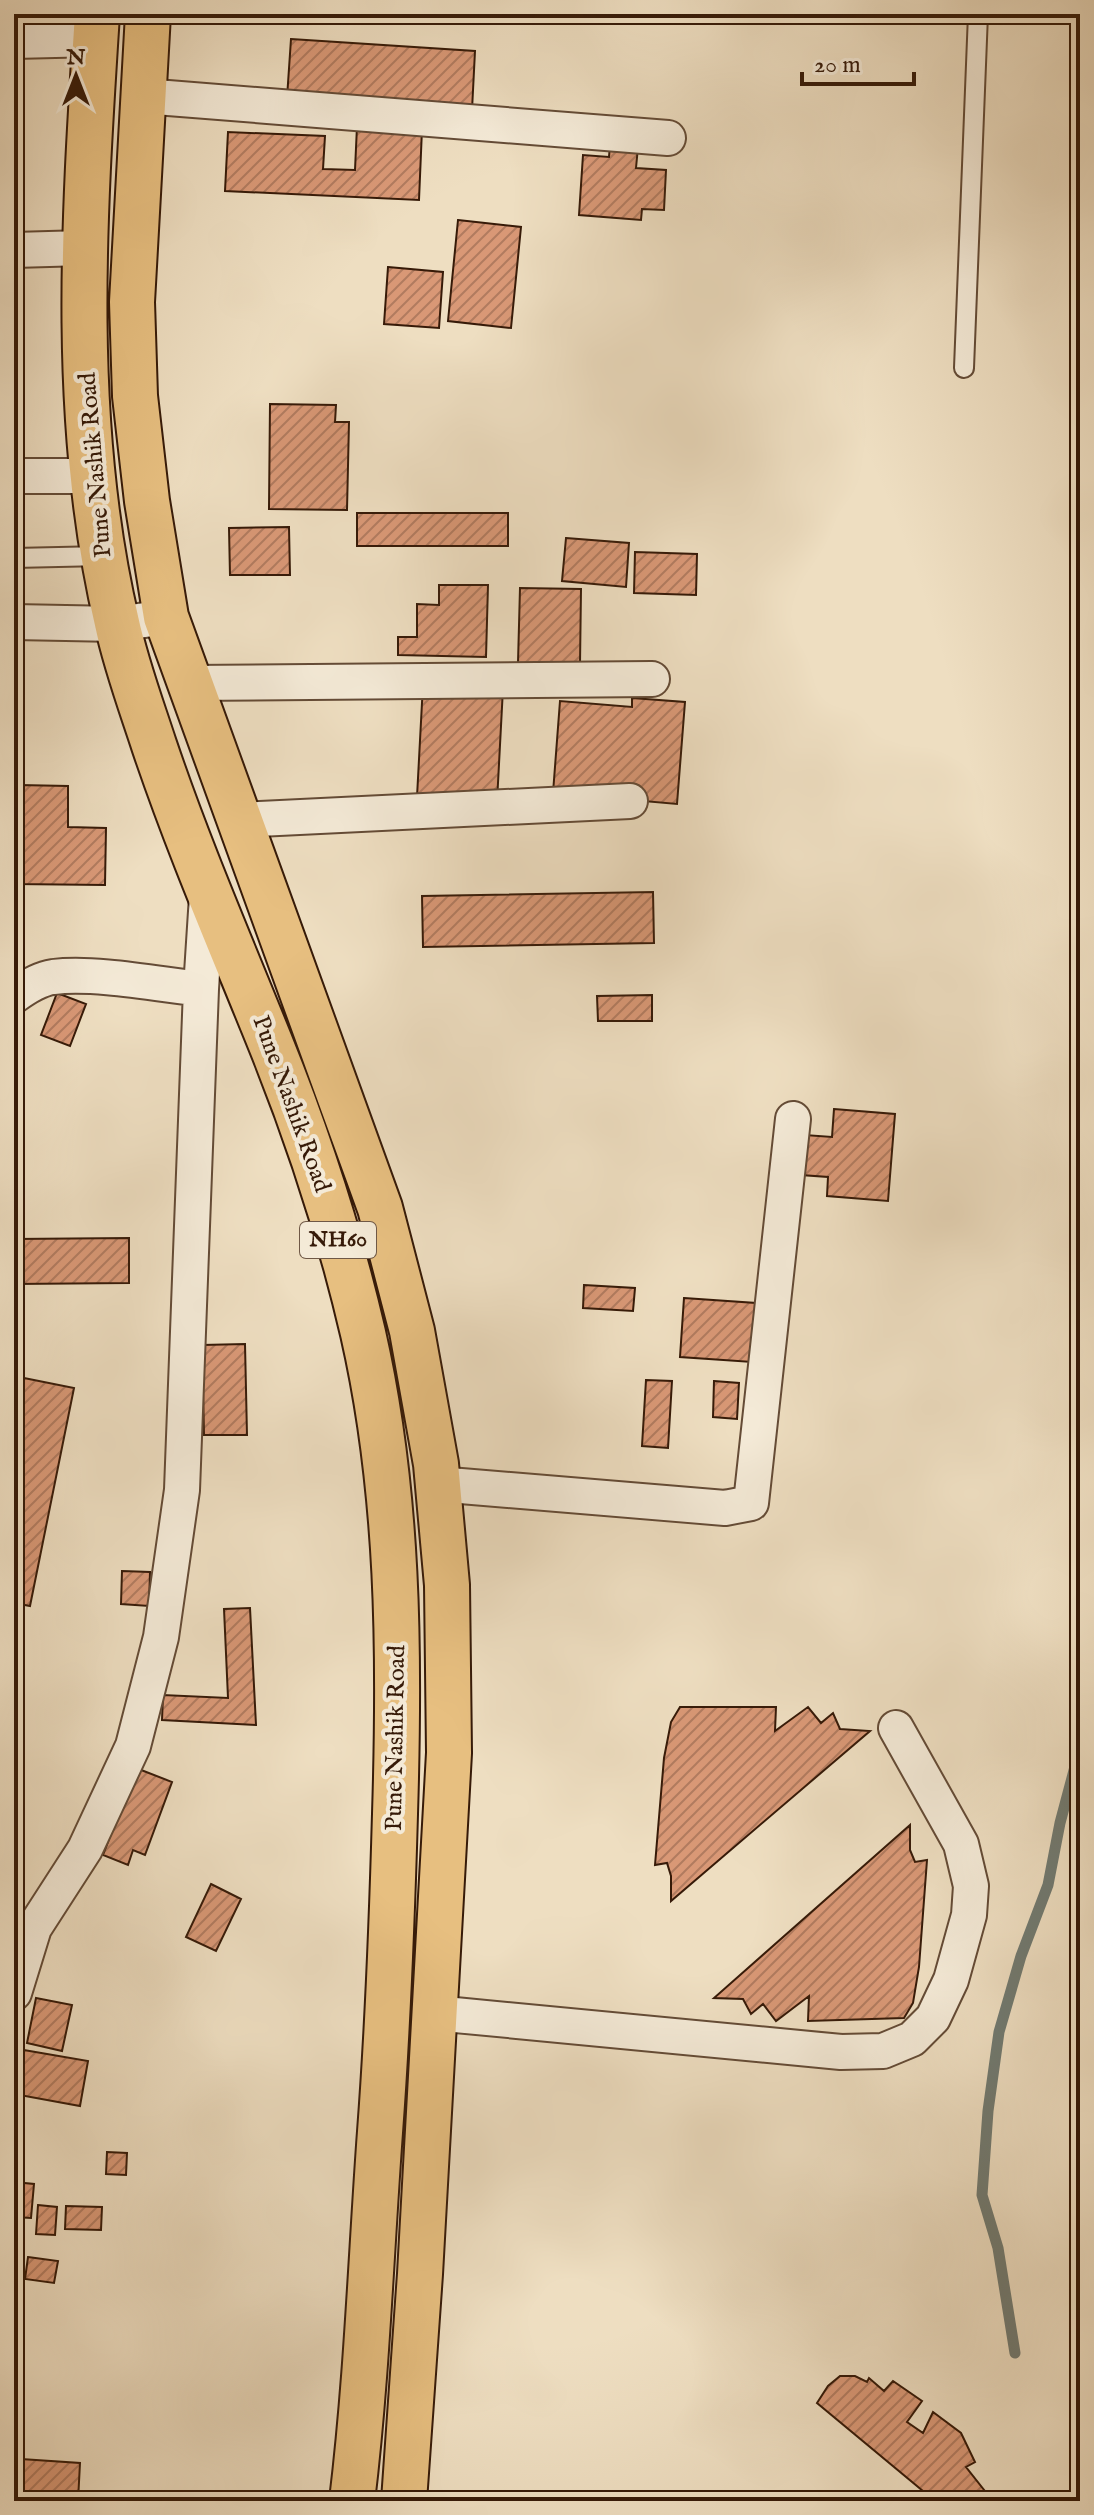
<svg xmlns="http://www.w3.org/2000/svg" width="1094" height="2515" font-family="'IM FELL English',serif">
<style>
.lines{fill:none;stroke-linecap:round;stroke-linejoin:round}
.stream{stroke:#727b72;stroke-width:11}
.building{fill:url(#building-hatch);stroke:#361a08;stroke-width:2}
.lane-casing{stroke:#644b36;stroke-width:22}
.street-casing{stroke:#644b36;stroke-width:38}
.highway-casing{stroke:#361a08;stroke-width:48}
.lane{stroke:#f4ead7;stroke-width:18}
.street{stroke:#f4ead7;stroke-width:34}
.highway{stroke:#e7bf80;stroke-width:44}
.labels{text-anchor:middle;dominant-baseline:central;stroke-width:8;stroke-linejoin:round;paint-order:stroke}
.shield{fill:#f4ead7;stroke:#6f5846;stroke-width:2}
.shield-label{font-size:22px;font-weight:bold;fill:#361a08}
.street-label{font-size:24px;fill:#361a08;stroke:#f4ead7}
</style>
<defs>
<pattern id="building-hatch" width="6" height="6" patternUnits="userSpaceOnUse" patternTransform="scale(2)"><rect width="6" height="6" fill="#d99876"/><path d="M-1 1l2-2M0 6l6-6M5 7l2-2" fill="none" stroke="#b17b5f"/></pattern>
</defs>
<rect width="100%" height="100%" fill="#eedec1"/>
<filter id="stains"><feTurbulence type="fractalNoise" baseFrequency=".0025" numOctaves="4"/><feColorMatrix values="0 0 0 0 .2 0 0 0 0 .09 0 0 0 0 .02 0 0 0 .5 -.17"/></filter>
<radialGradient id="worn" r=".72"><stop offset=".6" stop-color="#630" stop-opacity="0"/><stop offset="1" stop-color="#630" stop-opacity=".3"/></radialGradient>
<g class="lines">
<path class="stream" d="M1015 2353 998 2248 982 2195 988 2111 999 2032 1021 1956 1048 1885 1060 1823 1080 1748"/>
</g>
<path class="building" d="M291 39 475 51 472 110 287 98Z
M357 126 422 129 419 200 225 191 228 132 325 136 323 169 355 170Z
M610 145 638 147 636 168 666 170 664 210 642 209 641 220 579 215 583 155 609 157Z
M458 220 521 227 511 328 448 321Z
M388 267 443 272 439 328 384 324Z
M270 404 336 405 335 422H349L347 510 269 509Z
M357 513H508V546H357Z
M289 527 290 575H230L229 528Z
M566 538 629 543 626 587 562 581Z
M635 552 697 554 696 595 634 593Z
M439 585H488L486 657 398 655V637H417V604L439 605Z
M520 588 581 589 580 664 518 663Z
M423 684 503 688 497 802 417 797Z
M632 698 685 702 677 804 553 793 560 701 632 707Z
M19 785 68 786V827L106 828 105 885 14 884V826H18Z
M653 892 654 943 423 947 422 896Z
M57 993 86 1004 70 1046 41 1035Z
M652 995V1021H598L597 996Z
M834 1109 895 1114 888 1201 827 1196 828 1177 801 1175 805 1135 832 1137Z
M129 1238V1283L14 1284V1239Z
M584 1285 635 1288 633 1311 583 1308Z
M684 1298 756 1303 752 1362 680 1357Z
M245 1344 247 1435H204L202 1345Z
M14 1376 74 1388 30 1606 14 1603Z
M646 1380 672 1381 668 1448 642 1446Z
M714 1381 739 1383 737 1419 713 1417Z
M122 1571 150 1572 149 1606 121 1604Z
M250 1608 256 1725 162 1720 163 1695 228 1698 224 1609Z
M680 1707H776L775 1731 808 1707 821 1723 833 1713 840 1729 870 1731 671 1901V1876L667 1863 655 1865 664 1758 671 1722Z
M136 1768 172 1782 145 1855 133 1850 128 1865 103 1855Z
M910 1825V1850L915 1862 927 1860 919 1967 913 2003 904 2018 808 2021 809 1996 776 2021 763 2004 751 2014 743 1999 714 1998Z
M211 1884 241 1899 216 1951 186 1937Z
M36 1998 72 2005 62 2051 27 2043Z
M18 2049 88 2061 80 2106 14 2094Z
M107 2152 127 2153 126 2175 106 2174Z
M14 2182 34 2184 31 2218 14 2217Z
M38 2205 57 2207 55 2235 36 2234Z
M66 2206 102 2207 101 2230 65 2229Z
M28 2257 58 2261 54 2283 25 2279Z
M14 2286 23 2287 15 2357H14Z
M1080 2371V2408L1071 2406Z
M840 2376H855L867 2382 869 2378 884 2391 893 2381 922 2401 907 2422 923 2433 933 2412 961 2433 975 2462 966 2467 992 2500 935 2501 817 2403 828 2386Z
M21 2459 80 2463 78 2501 19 2498Z"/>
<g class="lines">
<g class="lane-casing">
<path id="lane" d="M964 368 978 14
M14 558 103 556"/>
</g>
<g class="street-casing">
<path id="street" d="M14 41 96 39
M143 96 668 138
M14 250 84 248
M14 476H92
M14 622 117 624 166 617
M189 683 652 679
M238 820 630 801
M14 996C25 988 39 979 53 977 96 972 157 984 201 989
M437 1484 725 1508 751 1503 793 1119
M14 1993 34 1928 85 1849 133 1746 161 1637 182 1490 201 989 207 896
M434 2013 841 2052 883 2051 912 2039 933 2018 951 1980 969 1915 971 1886 961 1844 896 1728"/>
</g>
<g class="highway-casing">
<path id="highway" d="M97 14C84 216 70 424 117 623 126 665 141 705 154 745 188 846 230 943 270 1042 308 1136 340 1234 363 1333 399 1491 400 1653 395 1814 392 1921 388 2026 380 2132 371 2255 367 2378 352 2501
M148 14 132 302 135 396 147 501 166 617 380 1208 412 1331 436 1464 447 1585 449 1753 420 2274 404 2501"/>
</g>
<use href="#lane" class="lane"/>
<use href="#street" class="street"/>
<use href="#highway" class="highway"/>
</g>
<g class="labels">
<rect class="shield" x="300" y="1222" width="76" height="36" rx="6"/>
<g class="shield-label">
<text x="338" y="1240">NH60</text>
</g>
<g class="street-label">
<text transform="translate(96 465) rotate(-95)">Pune Nashik Road</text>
<text transform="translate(291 1104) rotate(70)">Pune Nashik Road</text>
<text transform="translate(396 1738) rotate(-89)">Pune Nashik Road</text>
</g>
</g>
<rect width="1094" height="2515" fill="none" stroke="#eedec1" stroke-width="48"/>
<rect x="16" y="16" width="1062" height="2483" fill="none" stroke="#361a08" stroke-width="4"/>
<rect x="24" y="24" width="1046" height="2467" fill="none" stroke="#361a08" stroke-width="2"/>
<g transform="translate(76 76)" stroke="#f4ead7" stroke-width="6" paint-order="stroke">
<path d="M0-6L14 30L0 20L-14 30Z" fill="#361a08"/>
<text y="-12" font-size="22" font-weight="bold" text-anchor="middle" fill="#361a08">N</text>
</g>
<path d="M802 72v12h112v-12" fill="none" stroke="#361a08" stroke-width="4"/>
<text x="814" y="72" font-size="24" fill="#361a08" stroke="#f4ead7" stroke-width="6" paint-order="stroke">20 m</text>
<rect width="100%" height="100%" filter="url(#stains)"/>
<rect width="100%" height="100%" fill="url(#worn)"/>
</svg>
